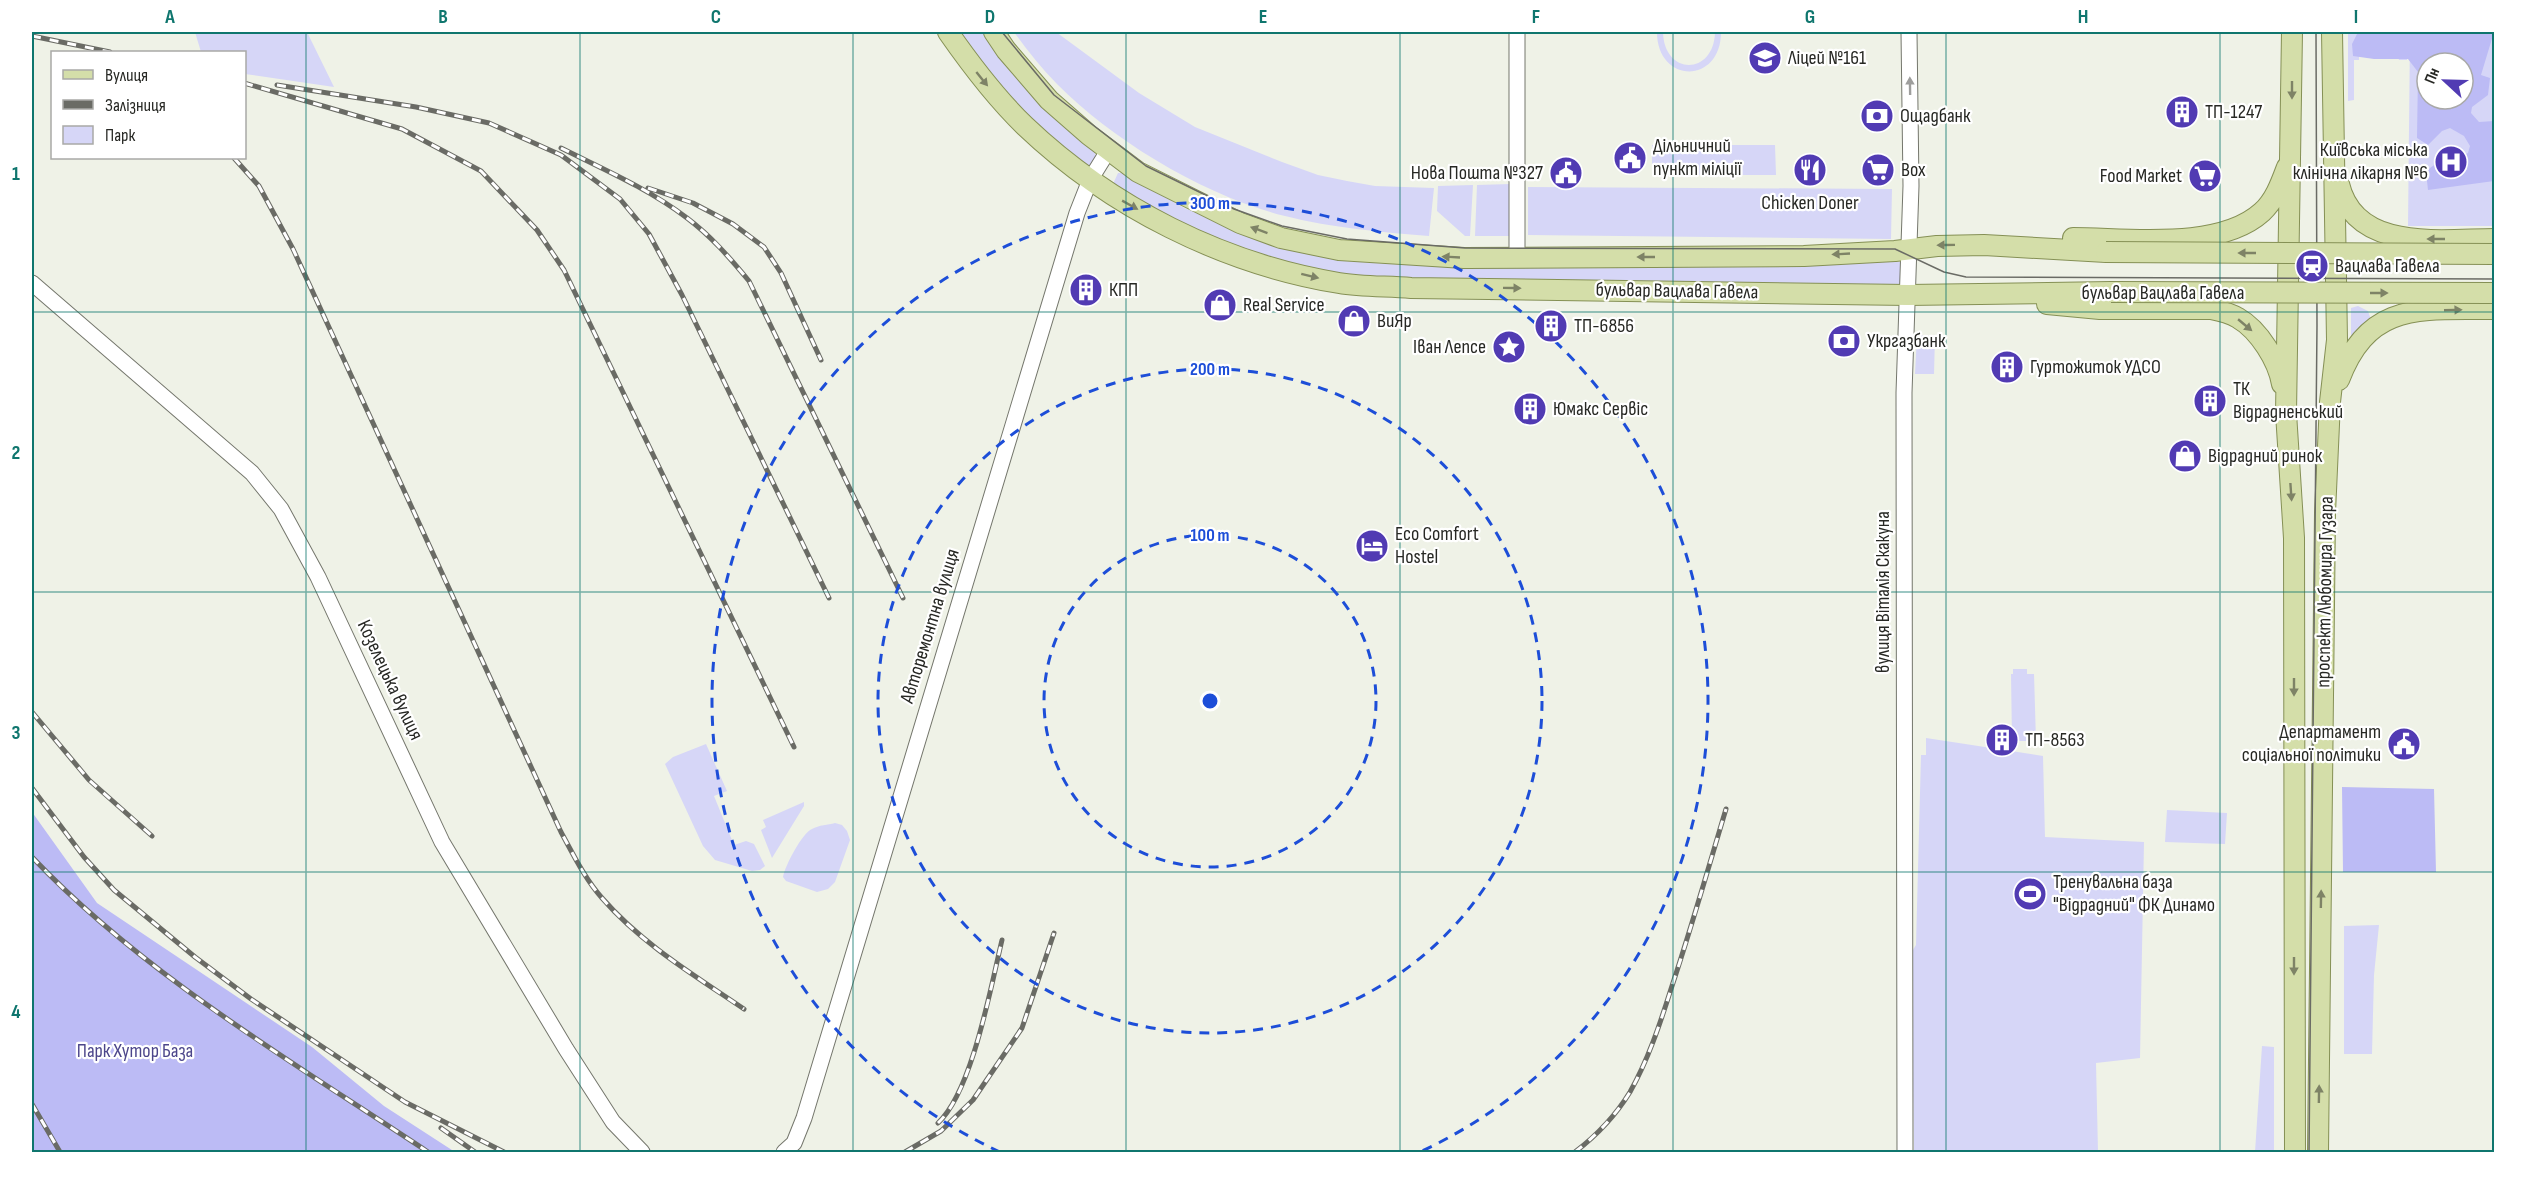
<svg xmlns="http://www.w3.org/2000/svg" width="2526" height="1184" font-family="'Sofia Sans Condensed',sans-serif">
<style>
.green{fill:#d6d6f7;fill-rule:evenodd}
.forest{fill:#bcbbf5;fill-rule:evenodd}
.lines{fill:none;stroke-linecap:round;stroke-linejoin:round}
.minor-casing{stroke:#74766c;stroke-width:17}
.major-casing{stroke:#859055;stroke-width:22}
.minor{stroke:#fff;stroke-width:15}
.major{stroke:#d4dea9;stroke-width:20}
.tram{stroke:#6a6b65;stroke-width:1.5}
.rail-casing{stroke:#6a6b65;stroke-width:5}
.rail{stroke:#fff;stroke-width:3;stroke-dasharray:9;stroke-linecap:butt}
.major-bridge-casing{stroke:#859055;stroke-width:22;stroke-linecap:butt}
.major-bridge{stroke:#d4dea9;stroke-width:20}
.oneway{fill:#7e8366}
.oneway2{fill:#9e9e9c}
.grid{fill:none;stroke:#0f766e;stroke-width:1.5;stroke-opacity:0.55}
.ring{fill:none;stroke:#1d4ed8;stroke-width:3;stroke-dasharray:10 8}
.labels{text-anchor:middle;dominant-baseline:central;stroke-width:4.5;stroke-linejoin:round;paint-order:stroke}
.poi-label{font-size:20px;fill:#272824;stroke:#fff;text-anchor:start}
.street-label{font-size:20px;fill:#272824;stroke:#fff}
.park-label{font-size:20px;fill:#4c468b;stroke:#fff}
.centre{fill:#1d4ed8;stroke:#fff;stroke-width:3}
.ring-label{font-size:18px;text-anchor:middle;font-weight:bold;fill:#1d4ed8;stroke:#fff;stroke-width:4.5;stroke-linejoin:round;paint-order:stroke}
.neatline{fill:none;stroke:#0f766e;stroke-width:2}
.grid-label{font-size:20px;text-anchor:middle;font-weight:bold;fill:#0f766e}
</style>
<rect width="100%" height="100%" fill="#eff2e7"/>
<path class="green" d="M195 32H307L334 87 245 74 244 52H201Z
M956 32H987L1096 150 1094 162 1085 169 1030 123Z
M1014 32H1056L1139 93 1195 127 1282 162 1318 175 1347 181 1375 186 1434 188 1429 236C1380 232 1333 228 1285 216 1207 197 1113 141 1057 84 1041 68 1027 50 1014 32Z
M1657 32H1663C1664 76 1714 76 1715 32H1721C1721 85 1657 84 1657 32Z
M2348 32H2408L2407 60H2399L2397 53 2359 56V60H2354V100L2348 101Z
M2410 32H2494V226H2408ZM2427 63H2463V99H2427Z
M1652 145H1775L1776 175H1652Z
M1118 173H1125L1184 208 1279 245 1345 261 1404 265 1901 262 1902 285 1402 282 1341 278 1273 261 1175 225 1112 186Z
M1511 184 1512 236H1475L1477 185Z
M1473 185 1470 236H1465L1437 211 1438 186Z
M1528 187 1892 189 1891 239 1528 235Z
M2358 306 2368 311 2371 320 2353 337 2351 335V308Z
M1917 335 1935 336 1934 374H1915Z
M2013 669H2027V674H2034L2036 741H2012L2011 674H2013Z
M1926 738 2043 756 2045 837 2144 842 2140 1058 2096 1063 2098 1152H1914L1911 953 1916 945 1921 755H1926Z
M706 744 727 791 714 796 734 845 746 841 754 844 765 866 760 870 752 871 715 860 703 846 665 764 673 757Z
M804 802V806L772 858 761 830 766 827 763 820Z
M2167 810 2227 813 2225 844 2165 842Z
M835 823 842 825 847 831 850 840 835 882 828 889 817 892 786 881 783 877C785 866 802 833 812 829 819 825 828 825 835 823Z
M2379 925 2374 975 2372 1054H2344V926Z
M2262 1046 2274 1047V1152H2255Z"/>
<path class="forest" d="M2358 32H2494L2481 75 2490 78 2488 95 2472 107 2471 113 2479 122 2494 121V181L2428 190 2426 172C2440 157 2451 163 2468 153L2470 146 2464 136 2450 128 2442 131 2428 145 2417 138 2418 72 2408 59H2374L2353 56 2352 44ZM2427 63H2463V99H2427Z
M2342 787 2434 789 2436 872H2343Z
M32 812 97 903 312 1047 384 1106 455 1152H34L32 1149Z"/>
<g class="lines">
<g class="minor-casing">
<path id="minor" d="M1517 32V257
M32 283 252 473 281 509 318 577 442 842 566 1049 613 1122 642 1152
M784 1152 794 1143 804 1118 1077 213 1090 180 1108 151
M1905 1152 1904 393 1911 186 1909 32"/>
</g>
<g class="major-casing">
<path id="major" d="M948 32C971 65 996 98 1025 126 1110 207 1223 264 1339 283 1362 287 1387 286 1411 288L1908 295 2111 292
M994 32 1006 50 1049 100 1089 135 1138 172 1240 223 1281 238 1339 250 1464 258 1804 256 1895 251 1937 246 1984 245 2106 252
M2292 32 2286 413 2294 538 2295 1152
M2339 184C2355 253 2442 239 2494 239
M2073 238C2128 238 2219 251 2262 212 2275 200 2281 183 2287 167
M2047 304 2100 309H2211C2221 311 2230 313 2238 318 2259 330 2278 361 2282 384
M2339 380C2369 300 2422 310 2494 309
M2318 1152 2325 513 2330 402 2337 340 2332 32"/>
</g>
<use href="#minor" class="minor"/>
<use href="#major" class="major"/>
<path class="tram" d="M1002 32 1054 95 1146 166 1234 209 1282 226 1347 239 1465 248 1895 249 1944 272 1966 277 2494 279
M2309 1152 2317 325 2316 32"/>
<g class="rail-casing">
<path id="rail" d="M32 36 110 52
M244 83 402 129 481 171 537 230 564 270 794 747
M277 85 416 107 489 123 561 155 620 199 649 234 682 295 829 598
M561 148C603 169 649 189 687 218 711 236 730 258 749 281L903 598
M234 158 259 186 293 249 561 832C573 854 585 879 602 898 642 944 694 975 744 1009
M648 188 693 203 733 224 764 247 781 273 821 360
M32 712 89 780 152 836
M32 788 84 857 114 890 195 957 251 999 405 1102 504 1152
M32 857C144 975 293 1062 428 1152
M32 1104 60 1152
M938 1123C972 1092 991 986 1002 940
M441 1128 475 1152
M905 1152 941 1131 973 1100 1022 1028 1054 933
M1575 1152C1596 1136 1616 1115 1630 1092 1648 1060 1660 1024 1671 989 1691 929 1708 869 1726 809"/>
</g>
<use href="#rail" class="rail"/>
<g class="major-bridge-casing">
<path id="major-bridge" d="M2106 252 2494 254
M2111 292 2494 293"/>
</g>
<use href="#major-bridge" class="major-bridge"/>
</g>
<defs><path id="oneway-solid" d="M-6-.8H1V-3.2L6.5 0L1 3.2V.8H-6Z" transform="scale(1.5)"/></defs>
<g class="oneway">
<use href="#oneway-solid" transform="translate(982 79) rotate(51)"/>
<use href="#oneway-solid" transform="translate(2292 90) rotate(90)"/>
<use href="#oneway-solid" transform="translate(1130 205) rotate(29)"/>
<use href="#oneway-solid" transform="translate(1259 230) rotate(-160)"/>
<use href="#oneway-solid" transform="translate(2436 239) rotate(180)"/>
<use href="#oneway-solid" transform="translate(1946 245) rotate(179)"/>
<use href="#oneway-solid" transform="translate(2247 253) rotate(-180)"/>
<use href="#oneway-solid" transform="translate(1841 254) rotate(177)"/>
<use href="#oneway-solid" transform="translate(1451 257) rotate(-177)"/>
<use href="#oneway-solid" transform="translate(1646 257) rotate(180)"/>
<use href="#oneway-solid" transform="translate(1310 276) rotate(14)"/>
<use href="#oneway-solid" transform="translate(1512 288) rotate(1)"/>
<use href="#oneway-solid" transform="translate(2379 293)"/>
<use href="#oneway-solid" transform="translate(2453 310) rotate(-2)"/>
<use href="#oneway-solid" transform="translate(2245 325) rotate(40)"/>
<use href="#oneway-solid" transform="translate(2291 492) rotate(86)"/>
<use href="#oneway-solid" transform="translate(2294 687) rotate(90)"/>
<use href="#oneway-solid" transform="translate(2321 899) rotate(-89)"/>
<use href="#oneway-solid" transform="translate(2294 966) rotate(90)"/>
<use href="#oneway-solid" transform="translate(2319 1094) rotate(-89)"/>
</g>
<use class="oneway2" href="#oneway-solid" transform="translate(1910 86) rotate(-91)"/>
<path class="grid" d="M306 32V1152M580 32V1152M853 32V1152M1126 32V1152M1400 32V1152M1673 32V1152M1946 32V1152M2220 32V1152M32 312H2494M32 592H2494M32 872H2494"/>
<g class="ring">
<circle cx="1210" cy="701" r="166"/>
<circle cx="1210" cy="701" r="332"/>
<path d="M1000 1152A498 498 0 1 1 1420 1152"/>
</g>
<defs>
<g id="school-disc" transform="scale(1.725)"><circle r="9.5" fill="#513bb3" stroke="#fff"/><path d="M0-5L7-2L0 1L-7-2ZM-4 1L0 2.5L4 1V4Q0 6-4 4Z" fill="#fff"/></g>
<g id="building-disc" transform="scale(1.725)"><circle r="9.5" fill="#513bb3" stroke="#fff"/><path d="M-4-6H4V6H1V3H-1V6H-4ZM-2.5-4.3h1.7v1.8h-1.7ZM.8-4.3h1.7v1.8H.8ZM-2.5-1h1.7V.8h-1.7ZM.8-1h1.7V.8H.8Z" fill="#fff"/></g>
<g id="bank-disc" transform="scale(1.725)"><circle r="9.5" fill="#513bb3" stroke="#fff"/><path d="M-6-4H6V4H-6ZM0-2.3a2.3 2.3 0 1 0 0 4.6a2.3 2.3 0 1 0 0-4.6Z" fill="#fff"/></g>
<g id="civic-disc" transform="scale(1.725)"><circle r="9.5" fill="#513bb3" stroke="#fff"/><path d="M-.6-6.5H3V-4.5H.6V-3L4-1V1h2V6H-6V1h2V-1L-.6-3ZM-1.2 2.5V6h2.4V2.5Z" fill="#fff"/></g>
<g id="hospital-disc" transform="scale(1.725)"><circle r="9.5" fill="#513bb3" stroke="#fff"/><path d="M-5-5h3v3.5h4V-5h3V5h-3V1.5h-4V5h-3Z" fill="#fff"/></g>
<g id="restaurant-disc" transform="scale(1.725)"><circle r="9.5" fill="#513bb3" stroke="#fff"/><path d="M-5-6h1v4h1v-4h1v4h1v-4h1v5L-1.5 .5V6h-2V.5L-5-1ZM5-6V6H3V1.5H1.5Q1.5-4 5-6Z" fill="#fff"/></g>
<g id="supermarket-disc" transform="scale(1.725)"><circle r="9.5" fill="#513bb3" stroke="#fff"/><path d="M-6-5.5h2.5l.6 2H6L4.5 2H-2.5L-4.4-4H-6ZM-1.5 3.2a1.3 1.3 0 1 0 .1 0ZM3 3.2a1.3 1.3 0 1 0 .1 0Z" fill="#fff"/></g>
<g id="station-disc" transform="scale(1.725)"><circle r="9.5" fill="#513bb3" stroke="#fff"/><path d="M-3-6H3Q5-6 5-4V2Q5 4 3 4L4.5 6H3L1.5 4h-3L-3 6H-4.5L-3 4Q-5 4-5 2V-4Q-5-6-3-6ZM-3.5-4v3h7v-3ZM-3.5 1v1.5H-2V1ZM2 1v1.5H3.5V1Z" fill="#fff"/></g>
<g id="shop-disc" transform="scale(1.725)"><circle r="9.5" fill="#513bb3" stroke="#fff"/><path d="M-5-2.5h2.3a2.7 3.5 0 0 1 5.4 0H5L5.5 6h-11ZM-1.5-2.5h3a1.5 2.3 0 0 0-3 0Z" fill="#fff"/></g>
<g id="sight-disc" transform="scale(1.725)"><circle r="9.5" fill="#513bb3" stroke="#fff"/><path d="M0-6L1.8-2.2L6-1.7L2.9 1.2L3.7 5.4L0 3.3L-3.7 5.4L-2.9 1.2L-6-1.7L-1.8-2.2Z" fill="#fff"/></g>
<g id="hotel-disc" transform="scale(1.725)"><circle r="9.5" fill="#513bb3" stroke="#fff"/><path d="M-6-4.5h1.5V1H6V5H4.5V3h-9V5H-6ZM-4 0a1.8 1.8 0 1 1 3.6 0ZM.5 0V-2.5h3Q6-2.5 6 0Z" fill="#fff"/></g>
<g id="stadium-disc" transform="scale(1.725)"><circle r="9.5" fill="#513bb3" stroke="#fff"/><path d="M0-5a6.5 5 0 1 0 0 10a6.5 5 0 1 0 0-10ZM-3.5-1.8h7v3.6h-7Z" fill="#fff"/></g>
</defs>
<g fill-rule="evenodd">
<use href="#school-disc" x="1765" y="58"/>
<use href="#building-disc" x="2182" y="112"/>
<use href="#bank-disc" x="1877" y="116"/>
<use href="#civic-disc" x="1630" y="158"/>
<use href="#hospital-disc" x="2451" y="162"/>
<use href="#restaurant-disc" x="1810" y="170"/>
<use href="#supermarket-disc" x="1878" y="170"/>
<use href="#civic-disc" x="1566" y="173"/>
<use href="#supermarket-disc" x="2205" y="176"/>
<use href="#station-disc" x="2312" y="266"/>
<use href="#building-disc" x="1086" y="290"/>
<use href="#shop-disc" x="1220" y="305"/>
<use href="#shop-disc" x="1354" y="321"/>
<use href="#building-disc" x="1551" y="326"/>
<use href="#bank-disc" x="1844" y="341"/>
<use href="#sight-disc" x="1509" y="347"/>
<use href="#building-disc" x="2007" y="367"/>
<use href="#building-disc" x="2210" y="401"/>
<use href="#building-disc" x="1530" y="409"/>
<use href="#shop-disc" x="2185" y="456"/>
<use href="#hotel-disc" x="1372" y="546"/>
<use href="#building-disc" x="2002" y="740"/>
<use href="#civic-disc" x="2404" y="744"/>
<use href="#stadium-disc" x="2030" y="894"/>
</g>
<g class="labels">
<g class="poi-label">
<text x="1788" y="58">Ліцей №161</text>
<text x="2205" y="112">ТП-1247</text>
<text x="1900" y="116">Ощадбанк</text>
<text x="1653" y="146">Дільничний<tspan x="1653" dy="23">пункт міліції</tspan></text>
<text x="2428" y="150" text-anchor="end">Київська міська<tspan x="2428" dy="23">клінічна лікарня №6</tspan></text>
<text x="1901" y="170">Box</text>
<text x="1543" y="173" text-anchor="end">Нова Пошта №327</text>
<text x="2182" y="176" text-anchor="end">Food Market</text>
<text x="1810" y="203" text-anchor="middle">Chicken Doner</text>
<text x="2335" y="266">Вацлава Гавела</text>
<text x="1109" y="290">КПП</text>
<text x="1243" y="305">Real Service</text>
<text x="1377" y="321">ВиЯр</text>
<text x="1574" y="326">ТП-6856</text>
<text x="1867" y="341">Укргазбанк</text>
<text x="1486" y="347" text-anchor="end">Іван Лепсе</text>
<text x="2030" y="367">Гуртожиток УДСО</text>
<text x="2233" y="389">ТК<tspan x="2233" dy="23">Відрадненський</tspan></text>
<text x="1553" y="409">Юмакс Сервіс</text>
<text x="2208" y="456">Відрадний ринок</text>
<text x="1395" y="534">Eco Comfort<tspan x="1395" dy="23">Hostel</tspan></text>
<text x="2381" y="732" text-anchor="end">Департамент<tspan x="2381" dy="23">соціальної політики</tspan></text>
<text x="2025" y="740">ТП-8563</text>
<text x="2053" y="882">Тренувальна база<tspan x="2053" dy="23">"Відрадний" ФК Динамо</tspan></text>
</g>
<g class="street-label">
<text transform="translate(1677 291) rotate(1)">бульвар Вацлава Гавела</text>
<text x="2163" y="293">бульвар Вацлава Гавела</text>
<text transform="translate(1883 592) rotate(-90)">вулиця Віталія Скакуна</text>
<text transform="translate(2325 592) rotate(-89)">проспект Любомира Гузара</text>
<text transform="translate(930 626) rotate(-73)">Авторемонтна вулиця</text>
<text transform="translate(390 680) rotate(65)">Козелецька вулиця</text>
</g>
<g class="park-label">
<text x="135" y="1051">Парк Хутор База</text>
</g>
</g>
<circle cx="1210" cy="701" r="9" class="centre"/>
<g class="ring-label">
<text x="1210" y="209">300 m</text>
<text x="1210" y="375">200 m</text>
<text x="1210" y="541">100 m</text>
</g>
<rect width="2526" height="1184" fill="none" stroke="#ffffff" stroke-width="66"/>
<rect x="51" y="51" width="195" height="108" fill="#ffffff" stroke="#a9a9a7" stroke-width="1.5"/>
<rect x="63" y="70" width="30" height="9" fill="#d4dea9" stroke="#a9a9a7" stroke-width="1.5"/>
<text x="105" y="81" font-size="18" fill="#272824">Вулиця</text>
<rect x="63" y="100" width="30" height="9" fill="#6a6b65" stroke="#a9a9a7" stroke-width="1.5"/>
<text x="105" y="111" font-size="18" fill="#272824">Залізниця</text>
<rect x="63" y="126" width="30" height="18" fill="#d6d6f7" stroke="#a9a9a7" stroke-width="1.5"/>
<text x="105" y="141" font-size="18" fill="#272824">Парк</text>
<g transform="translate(2445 81) rotate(292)"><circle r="28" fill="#ffffff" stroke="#a9a9a7" stroke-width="1.5"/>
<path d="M0-4.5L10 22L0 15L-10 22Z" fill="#513bb3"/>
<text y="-9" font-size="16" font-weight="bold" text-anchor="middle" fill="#272824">Пн</text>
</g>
<rect x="33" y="33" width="2460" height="1118" class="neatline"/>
<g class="grid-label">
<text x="170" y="23">A</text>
<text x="443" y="23">B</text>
<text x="716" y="23">C</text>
<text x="990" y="23">D</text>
<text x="1263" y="23">E</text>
<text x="1536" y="23">F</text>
<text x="1810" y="23">G</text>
<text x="2083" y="23">H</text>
<text x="2356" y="23">I</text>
<text x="16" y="180">1</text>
<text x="16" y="459">2</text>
<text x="16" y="739">3</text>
<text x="16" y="1018">4</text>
</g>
</svg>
